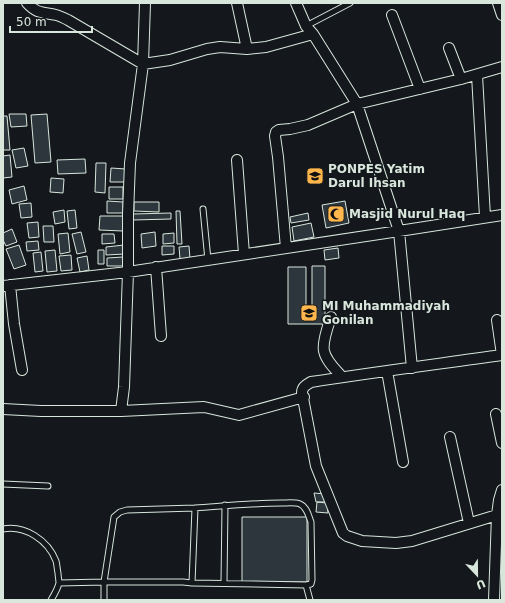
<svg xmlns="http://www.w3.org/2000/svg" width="505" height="603" font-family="'DejaVu Sans',sans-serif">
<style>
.building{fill:#2c363c;stroke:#d8e6dc}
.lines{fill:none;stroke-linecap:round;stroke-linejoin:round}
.service-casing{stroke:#d8e6dc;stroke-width:7}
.minor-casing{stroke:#d8e6dc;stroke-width:12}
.service{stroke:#14181c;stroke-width:5}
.minor{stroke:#14181c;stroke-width:10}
.labels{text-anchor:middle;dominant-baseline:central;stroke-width:3;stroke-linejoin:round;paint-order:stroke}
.poi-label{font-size:12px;font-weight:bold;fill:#d8e6dc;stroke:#14181c;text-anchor:start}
</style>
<rect width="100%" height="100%" fill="#14181c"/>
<path class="building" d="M9 114H26L27 126 11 127Z
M47 114 51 162 35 163 31 115Z
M3 116H7L10 150H3Z
M24 148 28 166 16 168 12 150Z
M10 155 12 177 3 178V156Z
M85 159 86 173 58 174 57 160Z
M96 163H106L105 193 95 192Z
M111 168 126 169V182H110Z
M51 178 64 179 63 193 50 192Z
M24 186 27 200 12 204 9 190Z
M109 187H123V199H109Z
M107 201 123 202V213H107Z
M345 201 349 223 326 228 322 205Z
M134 202H159V212L134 211Z
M31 203 32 217 21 218 19 204Z
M64 210 65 222 55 224 53 212Z
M75 210 77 228 69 229 67 211Z
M176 211H180L182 244H177Z
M171 213V219L133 220V214Z
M308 213 309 220 291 223 290 217Z
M100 216H123V231L99 230Z
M38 222 39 237 29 238 27 223Z
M311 223 314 237 294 241 292 227Z
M43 226H53L54 242H44Z
M12 229 17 242 6 246 3 240V233Z
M81 232 86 252 77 254 72 234Z
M155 232 156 246 142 248 141 234Z
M68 233 70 252 60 254 58 234Z
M174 233V243L163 244V234Z
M102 234H114L115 243 102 244Z
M38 241 39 250 27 251 26 242Z
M19 245 26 265 14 269 6 249Z
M124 245 125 254 106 255V247Z
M162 246H174V254L162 255Z
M189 246 190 259H180L179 247Z
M338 248 339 258 325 260 324 250Z
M55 250 57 271 47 272 45 251Z
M98 250H104V264H98Z
M41 252 43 271 35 272 33 253Z
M71 255 72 270 61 271 59 256Z
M87 256 89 270 80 272 77 258Z
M123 257 124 266H107V258Z
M312 266H325V324H288V267H306V308H312Z
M314 493 326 494 329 502H316Z
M317 502 327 503 328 513 316 512Z
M242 517H307V582H242Z"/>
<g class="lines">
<g class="service-casing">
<path id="service" d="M306 26 350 3
M203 209 208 260
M3 484 48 486
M3 529C25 525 48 540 56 561 57 564 57 569 58 573 58 576 59 580 59 583 58 588 54 595 51 600
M59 583 104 582 114 517 120 512 127 510 195 508
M224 583 225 505
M306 585 310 600
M104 600V582H183L192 583 306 585 311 584 312 580 311 522C309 517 307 507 300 504 295 502 287 503 282 503 253 503 224 506 195 508L192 583"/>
</g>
<g class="minor-casing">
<path id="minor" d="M27 3C37 14 43 12 56 15 60 16 64 18 68 20L143 64 170 60 207 49 220 47 247 49 266 47 313 34
M237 3 247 49
M296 3 306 26 313 34 357 104 399 231 412 368
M498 3 502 15
M392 15 420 89
M449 48 461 79
M477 75 485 217
M237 160 244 254
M286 248 278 157 275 136 276 132 279 130 290 129 308 125 357 104 461 79 502 67
M156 267 161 336
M10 285 14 324 22 370
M3 286 128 272 399 231 502 215
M331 317C328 326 322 342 324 351 326 361 336 370 342 377
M497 320 502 355C438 364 375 372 311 382 306 385 302 387 302 393L316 466 343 533 347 536 362 541 396 543 412 541 497 515
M387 371 403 462
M3 409 41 411H121L204 407 239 415 304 397
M121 411 124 387 128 272V214L130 163 143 64 145 3
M496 414 502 443
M450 437 469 523
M494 600 497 515 499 500 502 490"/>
</g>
<use href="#service" class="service"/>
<use href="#minor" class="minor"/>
</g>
<defs>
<g id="school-square" transform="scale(0.9)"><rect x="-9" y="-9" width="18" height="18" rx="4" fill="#ffb74d" stroke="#14181c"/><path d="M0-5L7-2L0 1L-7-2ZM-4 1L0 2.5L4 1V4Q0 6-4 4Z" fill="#111"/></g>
<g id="mosque-square" transform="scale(0.9)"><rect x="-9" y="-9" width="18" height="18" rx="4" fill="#ffb74d" stroke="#14181c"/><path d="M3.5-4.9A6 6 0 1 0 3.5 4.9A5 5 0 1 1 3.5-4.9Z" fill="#111"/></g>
</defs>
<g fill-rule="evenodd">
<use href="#school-square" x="315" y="176"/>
<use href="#mosque-square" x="336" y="214"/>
<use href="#school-square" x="309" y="313"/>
</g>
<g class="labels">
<g class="poi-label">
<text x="328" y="169">PONPES Yatim<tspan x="328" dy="14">Darul Ihsan</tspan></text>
<text x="349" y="214">Masjid Nurul Haq</text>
<text x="322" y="306">MI Muhammadiyah<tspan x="322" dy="14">Gonilan</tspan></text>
</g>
</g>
<rect width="505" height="603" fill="none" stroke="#d8e6dc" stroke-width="8"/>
<g transform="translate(477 575) rotate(158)" stroke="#14181c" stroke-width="3" paint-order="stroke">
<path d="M0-3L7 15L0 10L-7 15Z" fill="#d8e6dc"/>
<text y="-6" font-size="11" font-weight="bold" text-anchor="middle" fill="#d8e6dc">U</text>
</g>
<path d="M10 26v6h82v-6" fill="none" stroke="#d8e6dc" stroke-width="2"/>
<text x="16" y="26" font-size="12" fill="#d8e6dc" stroke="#14181c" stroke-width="3" paint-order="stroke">50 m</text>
</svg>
